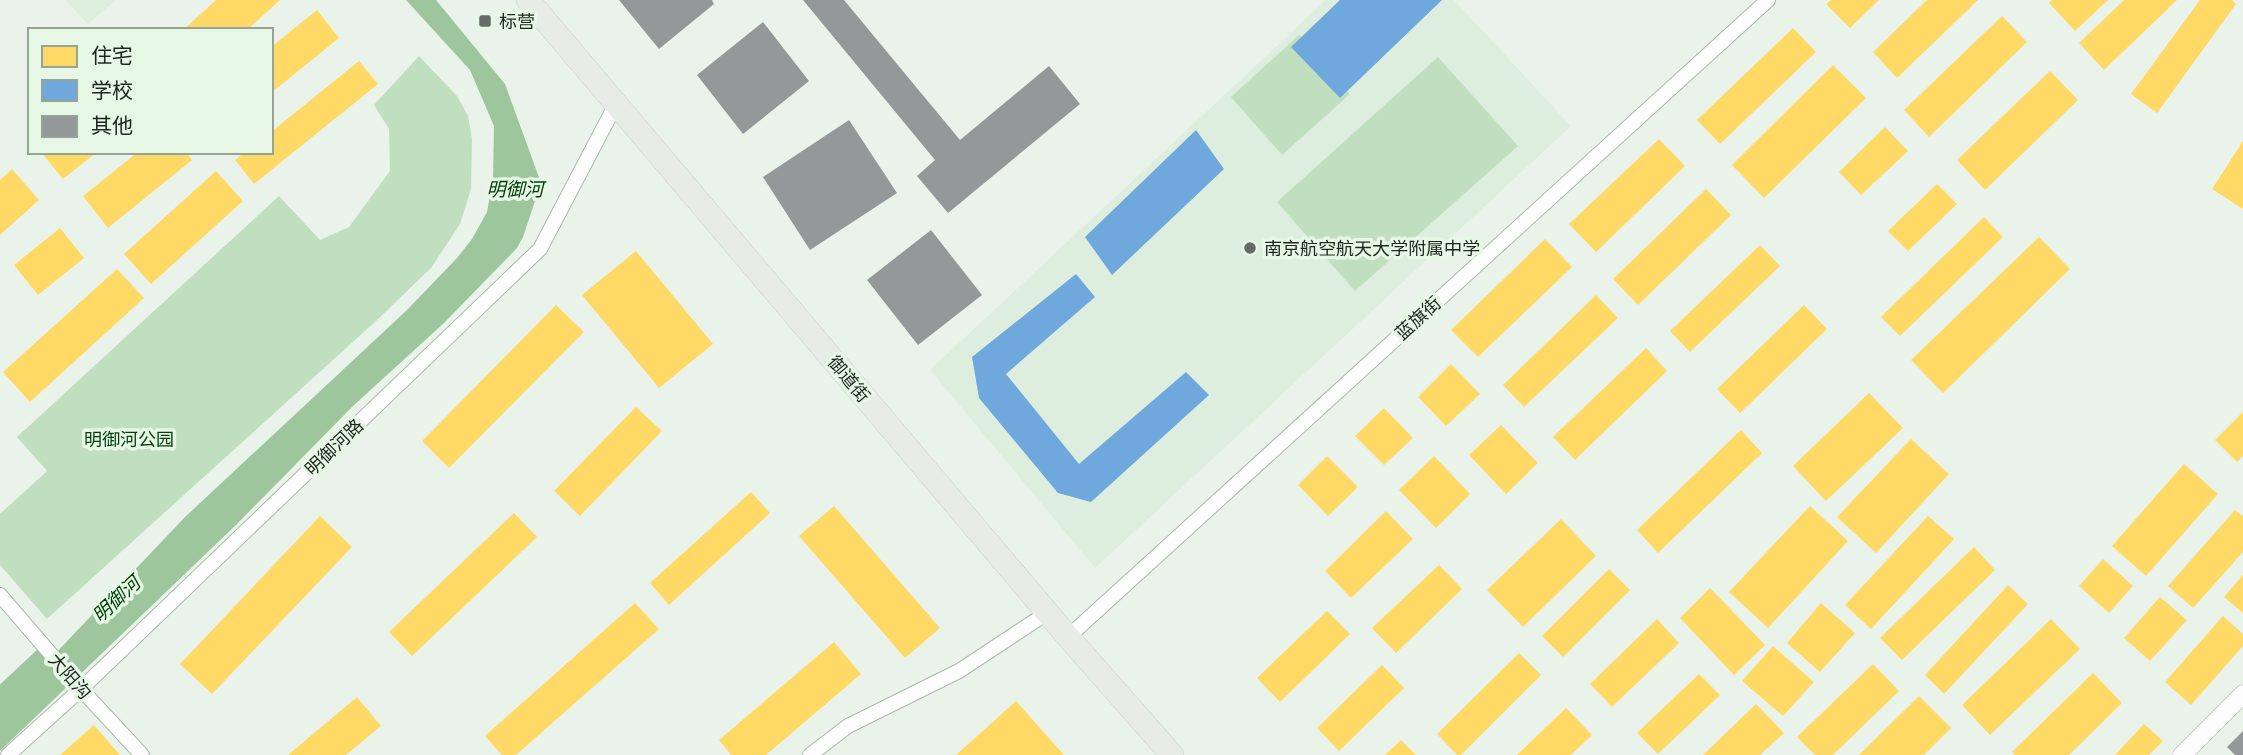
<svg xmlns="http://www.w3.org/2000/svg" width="2243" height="755" font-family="Quicksand,'Noto Sans SC',sans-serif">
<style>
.built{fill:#deeede}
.green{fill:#c0dfbf}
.water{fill:#9ec69d}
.homes{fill:#ffd966}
.schools{fill:#6fa8dc}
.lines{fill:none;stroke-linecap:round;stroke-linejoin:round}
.river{stroke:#9ec69d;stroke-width:33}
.building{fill:#939998}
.minor-casing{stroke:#afb6af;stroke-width:16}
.tertiary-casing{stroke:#afb6af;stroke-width:19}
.primary-casing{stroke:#cbcfcb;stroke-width:24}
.minor{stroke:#fcfdfc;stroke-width:14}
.tertiary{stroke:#fcfdfc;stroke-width:18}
.primary{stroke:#e7ece7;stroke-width:23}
.poi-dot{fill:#656c65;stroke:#e6f7e6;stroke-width:2.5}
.labels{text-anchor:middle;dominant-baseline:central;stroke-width:7;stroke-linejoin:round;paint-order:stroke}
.poi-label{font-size:18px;fill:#1e241e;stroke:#e6f7e6;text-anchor:start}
.street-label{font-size:18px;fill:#1e241e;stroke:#e6f7e6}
.park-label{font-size:18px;fill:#023f09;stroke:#e6f7e6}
.water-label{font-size:19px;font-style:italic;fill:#024009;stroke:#e6f7e6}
</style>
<rect width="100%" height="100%" fill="#eaf3ea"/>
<path class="built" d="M65 0H116L88 24Z
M1326 0H1454L1571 126 1095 568 930 370Z"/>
<path class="green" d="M1299 35 1350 94 1282 155 1231 97Z
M419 56 457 96 468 116 472 139 471 189 460 224 431 268 376 321 47 619 0 565V514L47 471 17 437 279 196 320 240 349 227 390 171 389 129 374 105Z
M1438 57 1518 146 1355 291 1277 202Z"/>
<path class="water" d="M406 0H436L505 84 541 183 523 237 517 248 444 323 353 406 237 524 0 751V708L52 657 185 517 407 310 457 258 472 239 487 212 493 180 494 126 470 70Z"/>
<path class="homes" d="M216 0H280L247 30H183Z
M1831 0H1879L1850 28 1826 4Z
M1927 0H1978L1897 78 1873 52Z
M2052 0H2108L2075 31 2049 3Z
M2124 0H2177L2104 70 2079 43Z
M2200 0H2232L2236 4 2157 113 2131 94Z
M317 10 339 38 271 93V47Z
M2002 16 2027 42 1929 137 1904 110Z
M1793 28 1816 52 1720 144 1697 120Z
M359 61 378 84 254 184 235 160 245 152H271V132Z
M1833 65 1866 98 1764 198 1732 165Z
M2050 71 2078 100 1985 190 1957 160Z
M1885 127 1908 151 1861 195 1839 172Z
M1659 139 1685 166 1596 252 1569 224Z
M2243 141V209L2212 189Z
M41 152H97L63 179Z
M138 152H186L192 160 108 228 83 196Z
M12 169 39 200 0 235V180Z
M216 171 243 201 151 284 124 254Z
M1937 184 1957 204 1908 251 1888 231Z
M1706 189 1731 215 1638 305 1613 279Z
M1984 217 2003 237 1900 336 1881 317Z
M60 228 84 258 38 295 14 265Z
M2039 237 2070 269 1943 393 1911 360Z
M1545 239 1572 267 1478 357 1451 330Z
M1760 245 1780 266 1690 352 1670 331Z
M636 251 713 344 659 388 582 295Z
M117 269 144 298 30 402 3 372Z
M1596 295 1618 318 1524 407 1503 385Z
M556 305 584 332 449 468 422 441Z
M1804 305 1827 329 1740 413 1717 389Z
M1646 348 1667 371 1575 460 1553 437Z
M1451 364 1480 394 1446 426 1418 397Z
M1869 393 1903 428 1826 501 1793 466Z
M636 407 662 431 580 516 554 491Z
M1384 408 1413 438 1384 465 1355 436Z
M2243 412V456L2237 462 2215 440Z
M1501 425 1538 463 1506 494 1469 455Z
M1741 430 1762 453 1658 553 1637 530Z
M1911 439 1949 474 1876 553 1837 517Z
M1327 456 1358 487 1328 516 1298 485Z
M1434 456 1470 494 1436 528 1399 490Z
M2184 464 2218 494 2146 576 2112 546Z
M751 492 770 513 669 605 650 583Z
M834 506 940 628 905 658 799 536Z
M1810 506 1848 541 1768 628 1729 592Z
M2235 510 2243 516V552L2193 608 2168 586Z
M1386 511 1413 539 1351 598 1325 571Z
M514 513 537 537 412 656 389 632Z
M320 516 352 547 212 694 180 664Z
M1928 516 1954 539 1871 629 1845 605Z
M1561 519 1596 556 1523 627 1487 590Z
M1974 547 1995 570 1902 660 1880 638Z
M2103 559 2133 586 2109 613 2079 586Z
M1439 565 1462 589 1396 653 1372 628Z
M1609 569 1630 590 1563 657 1542 636Z
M2243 575V613L2224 597Z
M2008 585 2028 604 1944 694 1925 675Z
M1710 588 1765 645 1734 675 1680 618Z
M2160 597 2187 620 2150 661 2124 638Z
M635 603 659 629 516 755H502L485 736Z
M1821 603 1855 633 1820 672 1787 643Z
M1327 611 1350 634 1280 702 1257 678Z
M2223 616 2243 634V646L2191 705 2165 682Z
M1657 619 1679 643 1612 707 1590 684Z
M2051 619 2080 649 1990 735 1962 705Z
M834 642 861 674 766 755H731L719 740Z
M1773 646 1814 682 1783 716 1742 681Z
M1519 653 1541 675 1461 755H1457L1437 734Z
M1873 664 1899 691 1833 755H1815L1797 737Z
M1382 665 1404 688 1339 751 1317 728Z
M2093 673 2122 703 2069 755H2015L2012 752Z
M1699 674 1720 695 1658 754 1637 733Z
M1919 696 1951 728 1924 755H1859Z
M357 697 381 726 346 755H288Z
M1016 701 1064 755H956Z
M1756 704 1784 733 1760 755H1703Z
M1566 708 1592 735 1571 755H1517Z
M2144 724 2163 741 2149 755H2115Z
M94 725 120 755H60Z
M1401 740 1416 755H1385Z"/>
<path class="schools" d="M1340 0H1442L1340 98 1291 47Z
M1196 130 1224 169 1112 275 1085 237Z
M1076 274 1095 297 1006 374 1079 464 1186 372 1209 395 1091 502 1058 493 979 398 972 357Z"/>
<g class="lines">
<path class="river" d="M0 707 47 663"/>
</g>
<path class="building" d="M619 0H712L714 4 659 49Z
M803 0H844L960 140 1049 66 1080 104 948 213 917 176 935 160Z
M763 22 809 81 743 134 697 75Z
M849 120 897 193 810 250 763 177Z
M931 230 982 295 918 345 867 280Z
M2243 731V755H2235L2227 747Z"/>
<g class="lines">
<g class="minor-casing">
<path id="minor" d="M0 595 80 688 142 755
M1068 637 1768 0
M8 755 81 689 540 249 616 104
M810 755 848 726 959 671 1047 613"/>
</g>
<g class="tertiary-casing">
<path id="tertiary" d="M2182 755 2243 694"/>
</g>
<g class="primary-casing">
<path id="primary" d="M528 0 1068 637 1172 755"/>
</g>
<use href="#minor" class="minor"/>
<use href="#tertiary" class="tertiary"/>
<use href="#primary" class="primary"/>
</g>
<g class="poi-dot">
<rect x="478" y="14" width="14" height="14" rx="3.5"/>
<circle cx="1250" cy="248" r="7"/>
</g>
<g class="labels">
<g class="poi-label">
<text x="499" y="21">标营</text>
<text x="1264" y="248">南京航空航天大学附属中学</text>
</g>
<g class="street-label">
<text transform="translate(1418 318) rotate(-42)">蓝旗街</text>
<text transform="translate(849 379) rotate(50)">御道街</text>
<text transform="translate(334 447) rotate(-44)">明御河路</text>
<text transform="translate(70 676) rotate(49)">大阳沟</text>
</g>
<g class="park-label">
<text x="129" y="439">明御河公园</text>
</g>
<g class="water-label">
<text x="515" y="189">明御河</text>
<text transform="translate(116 599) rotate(-43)">明御河</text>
</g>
</g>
<rect x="28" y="28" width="245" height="126" fill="#e6f7e6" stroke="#96a396" stroke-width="2"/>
<rect x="42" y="46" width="35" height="21" fill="#ffd966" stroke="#96a396" stroke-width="2"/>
<text x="91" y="63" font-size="21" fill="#1e241e">住宅</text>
<rect x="42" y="80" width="35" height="21" fill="#6fa8dc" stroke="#96a396" stroke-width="2"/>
<text x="91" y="98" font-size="21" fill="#1e241e">学校</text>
<rect x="42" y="116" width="35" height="21" fill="#939998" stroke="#96a396" stroke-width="2"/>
<text x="91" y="133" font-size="21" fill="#1e241e">其他</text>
</svg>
